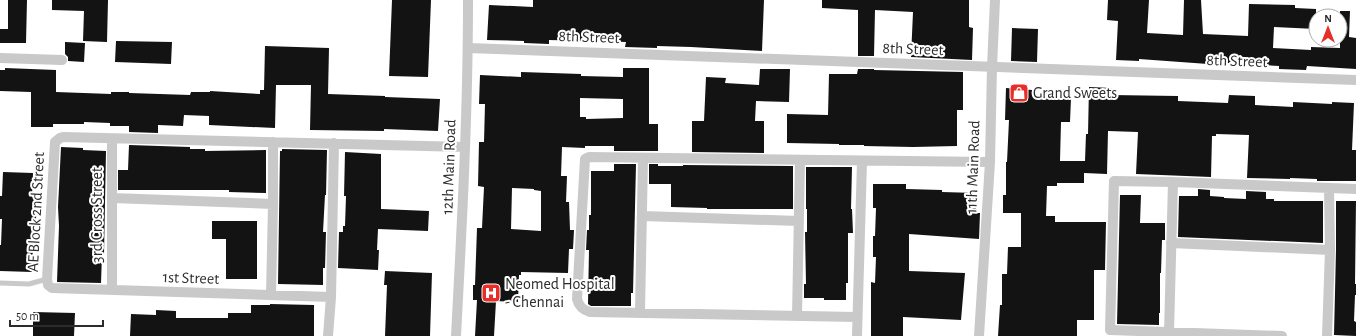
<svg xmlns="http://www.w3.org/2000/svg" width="1356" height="336" font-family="'Alegreya Sans',sans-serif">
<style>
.building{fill:#131313;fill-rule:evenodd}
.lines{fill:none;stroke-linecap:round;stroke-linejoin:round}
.lane{stroke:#c9c9c9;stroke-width:5}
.street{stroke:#c9c9c9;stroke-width:10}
.labels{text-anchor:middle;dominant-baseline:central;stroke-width:4;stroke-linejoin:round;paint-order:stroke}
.street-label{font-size:16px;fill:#2c2c2c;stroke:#fff}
.poi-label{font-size:16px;fill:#2c2c2c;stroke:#fff;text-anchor:start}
</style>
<rect width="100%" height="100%" fill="#fff"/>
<path class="building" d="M8 0H27L26 43H0V29H8Z
M52 0H108L107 42 83 41 84 11 52 10Z
M392 0H431L428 77 389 76Z
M533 0H764L762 51 691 47 657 46V48L625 47 626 42 549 40V44L524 43V41L487 40 489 5 533 7Z
M822 0H969V27L973 28 972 60 911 57 913 12 875 10 874 56H858V10L822 8Z
M1108 0H1149L1147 33 1183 35 1184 0H1201L1203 34 1248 36 1249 4 1295 5V8L1316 9V29L1274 27 1273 48 1311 50V47L1340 48V11H1350L1349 37 1356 38V69L1307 66 1306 70 1279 69V66L1247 64 1208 62V64L1139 59V61L1116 60 1118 21 1107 20Z
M1012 28 1038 29 1037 62 1011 61Z
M116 41 172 42 171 64 115 62Z
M65 42 85 43 84 62 68 61V57L65 54Z
M265 46 329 48 328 94 385 96V97L440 99 438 131 384 129V131L310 130 311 85H276L275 128 209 125V116L184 115 183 126 158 125V133L129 132V126H110V123L84 122V124H53V127H31V92L0 91V70H5V68L56 70V92L111 94V92H129V93L190 95 191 92H210V91L260 94V90H264Z
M623 68H649V124H658V151H614V146H585V148L562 147 561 176H567L566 202H569L570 230H574L573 249H569L568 273 521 272V275H519L518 302 496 301 494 336H475L477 300H473V285H475L477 228H482L484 187 478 186 479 142H484L485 104H479L480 75 521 77V72L581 74V76L623 77ZM580 98 623 99V118L586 119V117H580ZM512 188 534 189V190L541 191V231L511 229Z
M760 69H790L789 102 756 101 755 121H764V153L692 152V121H704L706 77 726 78 725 83 759 85Z
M858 69H874V70L963 72V110H957V146L913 147 864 146V145H839V144L787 143V114L828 115 829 74H857Z
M1089 87 1112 88 1111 95 1178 96V101L1228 103 1229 95 1255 96V105L1293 107V102L1332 104V102L1354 103 1352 150H1356V181H1317V179L1290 178V179L1247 178 1249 135 1216 134V136H1212L1211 177 1136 174 1138 132 1108 131 1107 174 1084 173V183H1057V186H1047L1046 216H1055V222H1106L1105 270H1094V320H1077V336H998L1000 305H1002V274H1007L1008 247H1021V213H1003V195H1006V162H1007L1009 120H1005L1006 88 1032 90V96L1071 98 1070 122H1061L1060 161H1085L1086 134H1088Z
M129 145 190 147V149H205V151L266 150V193L229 192V190H118V170H128Z
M61 147 83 148V150L106 151 104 254H102L101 283 57 282 59 226 58 207Z
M282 149 327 150 326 195H325L323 232H326L325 268H323V285L278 284 280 151H282Z
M345 152 381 154V209L429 211 428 231 378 229 377 250H379L378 270 338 268 339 232H343V226H345L346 196H344Z
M614 164H636L633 293H631V306H591L588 304 589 250H586L587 230H589V215H591V171H614Z
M649 164H658V166H683V165L793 166V209H707V208L671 207V184H649Z
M806 167H852L851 209H852L853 233H848V283H846V300H824V298H804V284H806L805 232H807V209H806Z
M3 172 33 173 32 197H37L36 219H32L31 247H33L32 272 0 271V245H1L2 219H0V196H2Z
M873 184H906V189L942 190V192L976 193V213H980L979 239 909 234V271L965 273 961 320 903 317V336H871V282L875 283 876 257H873V236H875L876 208H873Z
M1198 189 1210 190V196L1224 197V198L1246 199V191L1266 192V199H1274V201H1323V243L1178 237 1179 196H1198Z
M1120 195H1141L1140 223H1165V240H1162L1161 273H1160V313H1159V325L1117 324Z
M1336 201H1356L1355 284H1356V295H1355L1354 321 1356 322V336L1334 335 1336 250Z
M212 221H257V279H226V239H212Z
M385 271 432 273 430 336H385L387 285H384Z
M270 304 314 305V336H130L131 314 156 315V310L176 311V318H228V313H251V305H270Z
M33 312 75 313 74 336H33Z"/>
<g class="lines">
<path class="lane" d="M0 283 29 284 47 279"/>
<path class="street" d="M468 48 1356 80
M0 58 62 60
M112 139V290
M112 198 273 204
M642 216 799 221
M1171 243 1330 250
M271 295 273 204V142
M331 297 52 288 48 285 47 279 55 142 60 138 63 137 465 147
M640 312 643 158
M797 316 800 160
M857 317 590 312C583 310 579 307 577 299L585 159 589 157 990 162
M1169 332 1173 182
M328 336 331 297 334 143
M456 336C462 224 468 112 468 0
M857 336 862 161
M979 336 990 162 992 67 995 0
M1282 336 1110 330 1114 181 1173 182 1356 189
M1327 336 1330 250 1329 189"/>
</g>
<defs>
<g id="shop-square" transform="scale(1)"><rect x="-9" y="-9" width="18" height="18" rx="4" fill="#e72f29" stroke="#fff"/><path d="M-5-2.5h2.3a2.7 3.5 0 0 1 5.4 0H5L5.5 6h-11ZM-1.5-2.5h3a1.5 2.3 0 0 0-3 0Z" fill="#fff"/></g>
<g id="hospital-square" transform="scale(1)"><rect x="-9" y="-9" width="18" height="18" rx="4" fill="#e72f29" stroke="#fff"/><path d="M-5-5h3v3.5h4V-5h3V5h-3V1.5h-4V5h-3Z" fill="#fff"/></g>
</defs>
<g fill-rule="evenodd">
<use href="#shop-square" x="1019" y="93"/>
<use href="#hospital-square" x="491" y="293"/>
</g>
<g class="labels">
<g class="street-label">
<text transform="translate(589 37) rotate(2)">8th Street</text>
<text transform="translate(913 49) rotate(2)">8th Street</text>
<text transform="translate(1237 61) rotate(2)">8th Street</text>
<text transform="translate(449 167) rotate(-88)">12th Main Road</text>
<text transform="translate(973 167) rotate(-88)">11th Main Road</text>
<text transform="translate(36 212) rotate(-87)">AE Block 2nd Street</text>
<text transform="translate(97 215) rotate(-90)">3rd Cross Street</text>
<text transform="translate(191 278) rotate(2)">1st Street</text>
</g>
<g class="poi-label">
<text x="1033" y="93">Grand Sweets</text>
<text x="505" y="284">Neomed Hospital<tspan x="505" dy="18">- Chennai</tspan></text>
</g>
</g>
<g transform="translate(1328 28)"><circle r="19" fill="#ffffff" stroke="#ababab"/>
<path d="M0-3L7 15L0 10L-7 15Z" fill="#e72f29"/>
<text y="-6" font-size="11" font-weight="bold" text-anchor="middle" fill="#2c2c2c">N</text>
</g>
<path d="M10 320v6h93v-6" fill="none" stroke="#2c2c2c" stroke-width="2"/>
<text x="16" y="320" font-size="12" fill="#2c2c2c" stroke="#ffffff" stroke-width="3" paint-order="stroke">50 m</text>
</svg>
